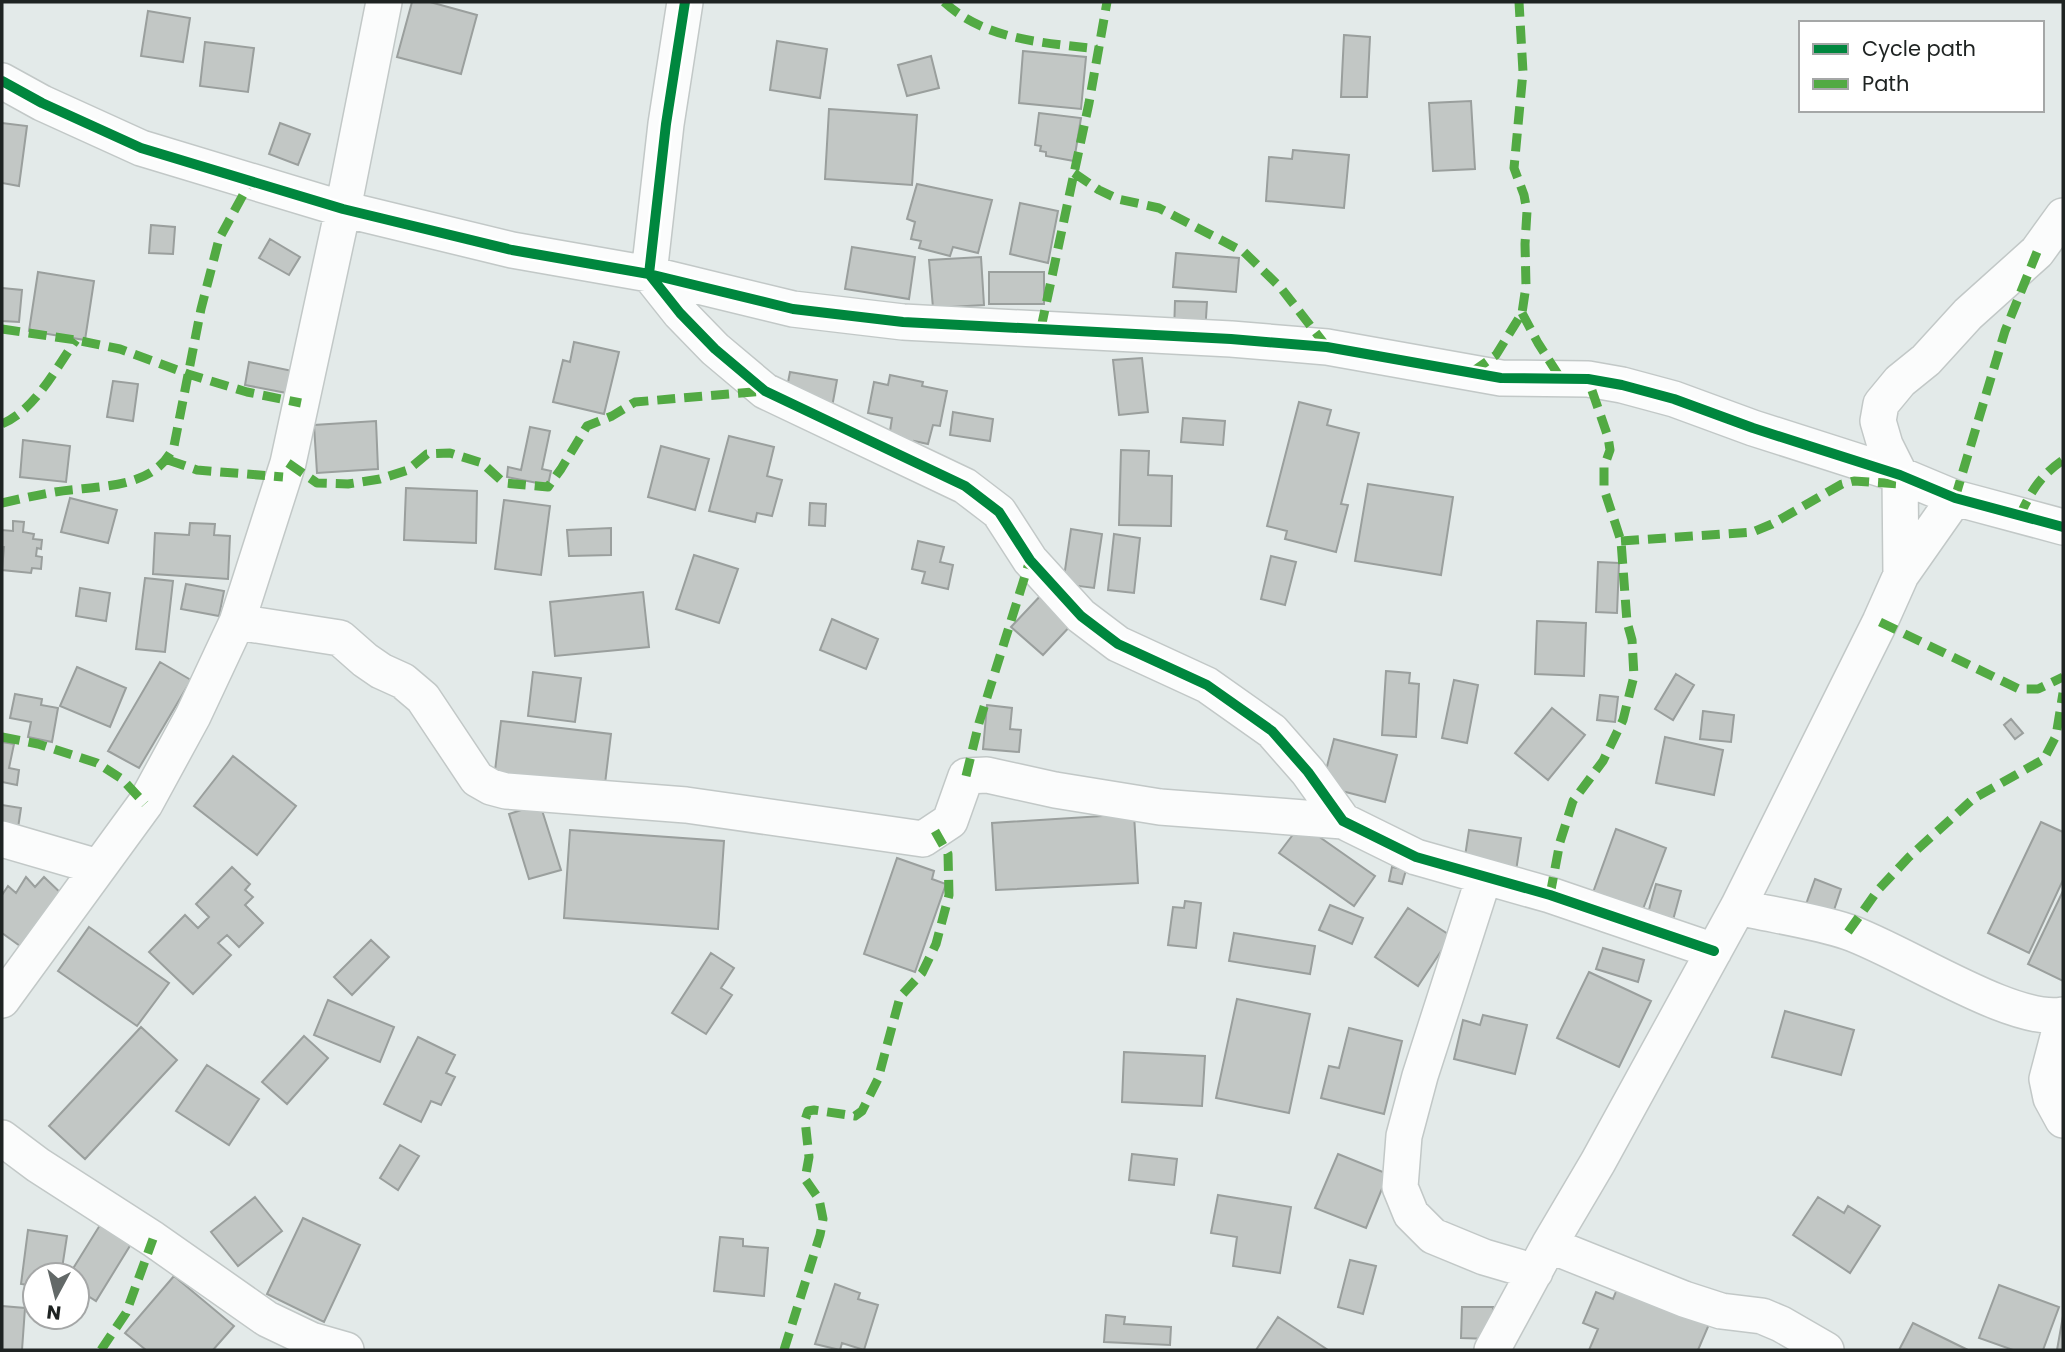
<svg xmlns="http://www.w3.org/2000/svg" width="2065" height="1352" font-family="Poppins,sans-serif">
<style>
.building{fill:#c2c7c5;stroke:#9a9f9d;stroke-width:2}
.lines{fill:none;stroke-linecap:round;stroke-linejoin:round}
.minor-casing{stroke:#c2c8c7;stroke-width:38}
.minor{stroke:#fbfcfc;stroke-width:35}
.quiet{stroke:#52aa43;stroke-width:9;stroke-dasharray:18 9;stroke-linecap:butt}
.cycleway-casing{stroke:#fff;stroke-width:15}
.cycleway{stroke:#00873e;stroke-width:10}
</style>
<rect width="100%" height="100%" fill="#e3eae9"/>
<path class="building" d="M412 2H430L477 15 461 74 397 57Z
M148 11 190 18 183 62 141 56Z
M1344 35 1370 37 1367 97H1341Z
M777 41 827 49 820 98 770 90Z
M205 42 254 48 248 92 200 86Z
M1023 51 1086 57 1081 109 1019 103Z
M931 56 939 88 907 96 898 65Z
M1471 101 1475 169 1433 171 1429 103Z
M829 109 917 115 912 185 825 179Z
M1039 113 1081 118 1074 161 1046 156V152L1040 151 1041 146 1035 145Z
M2 123 27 126 19 186 2 183Z
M280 123 310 134 298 165 269 154Z
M1293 150 1349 155 1344 208 1266 201 1269 157 1292 159Z
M917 184 992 200 978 253 953 247 950 256 919 248 921 241 911 239 915 222 907 219Z
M1020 203 1058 211 1048 263 1010 254Z
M151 225 175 227 173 254 149 253Z
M270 239 300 257 289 275 259 258Z
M852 247 915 257 909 299 845 289Z
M1176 253 1239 258 1236 292 1173 287Z
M981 257 984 305 933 308 929 260Z
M38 272 94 281 85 340 29 331Z
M989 272H1044V304H989Z
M2 288 22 290 19 322 2 321Z
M1175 301 1207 302 1205 334 1174 332Z
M574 342 619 352 604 414 553 402 563 360 570 362Z
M1142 358 1148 412 1119 415 1113 360Z
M249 362 302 373 297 395 245 385Z
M790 372 837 380 832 407 785 398Z
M890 375 923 382 922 386 947 391 940 426 933 425 928 444 914 441 913 449 888 444 892 418 868 413 874 382 888 385Z
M113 381 138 384 133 421 107 417Z
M1299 402 1331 410 1327 425 1359 433 1341 504 1348 505 1336 552 1285 539 1287 531 1267 526Z
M953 412 993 419 990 441 950 435Z
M1183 418 1225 421 1223 445 1181 442Z
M376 421 378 469 317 473 314 425Z
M530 427 550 431 542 469 551 471 548 485 507 477 508 467 521 470Z
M729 436 774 447 767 476 782 480 772 516 757 513 755 522 709 511Z
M23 440 70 446 66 482 20 477Z
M661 446 709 459 695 510 648 497Z
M1121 450 1149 451 1148 475 1172 476 1171 526 1119 525Z
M1368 484 1453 497 1441 575 1355 561Z
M406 488 477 491 476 543 404 540Z
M70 498 117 510 108 543 61 532Z
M504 500 550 506 541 575 495 569Z
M810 503 826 504 825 526 809 525Z
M13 521 24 522 23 532 34 534 33 539 42 540 41 549 37 548 36 556 42 557 41 569 32 568 31 573 2 570 4 547H2V530L13 531Z
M190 523 215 524 214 535 230 536 228 579 153 574 155 533 189 535Z
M611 528V555L569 556 567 530Z
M1071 529 1102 534 1094 588 1063 584Z
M1114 534 1140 538 1134 593 1108 590Z
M918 541 944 547 940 562 953 565 948 589 922 583 925 572 912 569Z
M694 555 738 569 719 623 676 609Z
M1271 556 1296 562 1285 605 1261 599Z
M1598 562 1619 563 1617 613 1596 612Z
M145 578 173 581 165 652 136 649Z
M186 584 224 591 219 616 181 609Z
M80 588 110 593 106 621 76 616Z
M643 592 649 647 555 656 550 602Z
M1043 593 1074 622 1043 655 1011 627Z
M832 619 878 639 866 669 820 650Z
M1537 621 1586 623 1584 676 1535 674Z
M160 662 191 680 139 768 108 751Z
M77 667 126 688 110 727 60 706Z
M1386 671 1410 673 1409 683 1419 684 1416 737 1382 735Z
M533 672 581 678 575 722 528 716Z
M1676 674 1694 685 1673 720 1655 709Z
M1454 680 1478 685 1467 743 1442 738Z
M15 694 42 699 41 705 58 708 52 742 28 737 31 722 10 718Z
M1600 695 1618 697 1615 722 1597 720Z
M987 705 1012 708 1010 729 1021 730 1019 752 983 749Z
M1552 708 1585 735 1548 780 1515 753Z
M1703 711 1734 715 1731 742 1700 739Z
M2011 719 2023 733 2015 739 2004 725Z
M501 721 611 734 604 792 494 779Z
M1665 737 1723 750 1714 795 1656 783Z
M1334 739 1397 755 1385 802 1322 786Z
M2 742 14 744 9 768 19 770 17 785 2 782Z
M233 756 296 806 257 855 194 806Z
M540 804 561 870 529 879 509 814Z
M2 805 21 808 18 828 2 825Z
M1134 814 1138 883 996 890 992 823Z
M2041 822 2063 832V880L2029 953 1988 933Z
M1301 824 1375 876 1354 906 1279 853Z
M1616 829 1666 848 1640 917 1591 898Z
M570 830 724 841 718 929 564 918Z
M1469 830 1521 838 1516 871 1464 863Z
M897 858 934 871 932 879 946 884 915 972 864 954Z
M232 867 250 884 245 890 253 897 245 905 263 923 239 947 227 935 218 943 231 955 193 994 149 952 185 915 198 928 209 917 196 904Z
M1392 867 1406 870 1402 884 1389 881Z
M26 877 35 887 44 877 67 899 20 946 2 933V895L8 886 16 893Z
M1815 879 1841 889 1832 916 1805 907Z
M1656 884 1681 891 1673 920 1648 913Z
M2063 891V981L2028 964Z
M1185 901 1201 903 1196 948 1168 945 1173 907 1184 908Z
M1330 905 1363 918 1352 944 1319 930Z
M1408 908 1451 936 1418 986 1375 957Z
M89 927 169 983 137 1026 58 971Z
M1234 933 1315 946 1310 974 1229 961Z
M371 940 389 957 352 995 334 977Z
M1603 948 1644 960 1638 982 1596 969Z
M711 953 734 968 721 988 732 995 706 1034 672 1013Z
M1589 972 1651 1001 1619 1067 1557 1038Z
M1237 999 1310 1014 1289 1113 1216 1098Z
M328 1000 394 1027 380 1062 314 1035Z
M1785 1011 1854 1030 1841 1075 1772 1057Z
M1483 1015 1527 1025 1515 1074 1454 1059 1463 1020 1480 1025Z
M141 1027 177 1060 85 1159 49 1126Z
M1349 1028 1402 1041 1384 1114 1321 1098 1329 1066 1339 1068Z
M304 1036 328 1058 287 1104 262 1082Z
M418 1037 455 1055 446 1073 455 1077 441 1105 431 1101 421 1122 384 1104Z
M1124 1052 1205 1056 1202 1106 1122 1102Z
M207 1065 259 1099 229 1145 176 1111Z
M400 1145 419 1156 398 1190 380 1178Z
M1132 1154 1177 1159 1174 1185 1129 1180Z
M1338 1154 1388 1174 1366 1228 1315 1208Z
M1218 1195 1291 1207 1280 1273 1233 1266 1237 1237 1211 1233Z
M255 1197 282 1231 238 1266 211 1232Z
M1818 1197 1844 1213 1848 1206 1880 1226 1850 1273 1793 1235Z
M105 1217 136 1236 96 1301 77 1289V1275H69Z
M303 1218 360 1245 324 1322 267 1294Z
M28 1230 67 1236 61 1275H35V1286L21 1284Z
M720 1237 743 1239V1246L768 1248 764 1296 714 1291Z
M1350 1260 1376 1266 1363 1314 1338 1307Z
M174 1276 234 1326 213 1350H146L125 1333Z
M835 1284 860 1293 858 1299 878 1305 864 1350 842 1343 840 1350 815 1344Z
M1619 1284 1710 1322 1698 1350H1589L1598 1329 1583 1323 1596 1292 1613 1299Z
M1999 1285 2059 1307 2043 1350H2013L1979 1338Z
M2 1306 25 1308 22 1350H2Z
M1462 1307H1493L1492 1339 1461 1338Z
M1106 1315 1125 1317 1124 1324 1171 1327 1170 1345 1104 1342Z
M2063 1316V1350H2057Z
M1278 1317 1328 1350H1256Z
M1913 1323 1968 1350H1899Z"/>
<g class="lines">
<g class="minor-casing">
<path id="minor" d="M685 2 666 124 649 274 680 313 715 349 765 391 965 486 999 512 1030 560 1081 616 1118 644 1207 685 1272 731 1308 772 1343 821 1416 857 1550 895 1714 951
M2 81 42 103 141 148 343 209 512 250 649 274 793 309 903 322 1231 339 1327 347 1501 378 1588 379 1622 385 1674 399 1753 428 1900 475 1955 498 2063 527
M1901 575 1900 475 1885 445 1878 421 1881 404 1900 381 1926 360 1968 314 2037 252 2063 216
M237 622 340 638 365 660 381 671 403 681 423 698 477 779 491 787 506 791 686 805 923 839 950 821 966 776 987 775 1055 790 1160 807 1343 821
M2 839 98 867
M1484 877 1420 1076 1404 1136 1400 1187 1411 1214 1433 1236 1484 1257 1535 1272
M1738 907C1772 915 1816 921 1848 932 1903 951 2012 1024 2063 1015
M2 1000 145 804 193 716 237 622 288 463 343 209 384 2
M2063 1018 2047 1079 2051 1098 2063 1120
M2 1138 38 1165 153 1239 267 1319 311 1340 346 1350
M1549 1245 1684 1299 1721 1311 1762 1316 1781 1324 1826 1350
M1492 1350 1549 1245 1598 1162 1738 907 1880 622 1901 575 1955 498"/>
</g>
<use href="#minor" class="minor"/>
<path class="quiet" d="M944 2C987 41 1042 42 1097 49
M1074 173 1099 190 1118 199 1159 208 1244 252 1281 288 1327 347
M1522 313 1538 343 1561 379
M1041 328 1089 103 1107 2
M2 329 76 340 120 349 188 374 247 392 301 403
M1472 372 1496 355 1522 313 1526 286 1525 244 1527 211 1524 195 1514 168 1523 72 1519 2
M2 424C36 409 55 369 76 340
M168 460 197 470 283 477
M288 463 317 483 348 484 380 479 408 470 427 454 450 453 482 463 504 483 548 487 561 469 587 426 612 416 635 402 765 391
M1955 498 2005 331 2037 252
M2 503C19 499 37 495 55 492 96 485 154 491 174 446L201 309 219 239 250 182
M2019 517C2032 490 2039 477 2063 460
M1621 541 1753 532 1772 524 1842 484 1854 481 1900 484
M1880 622 2019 689H2038L2063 677
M2 737 38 744 97 763 122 779 145 804
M966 776 979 723 1030 560
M1550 895 1560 842 1573 801 1603 761 1623 720 1634 676 1632 640 1627 622 1621 541 1604 489V467L1610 450 1608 437 1588 379
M1848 932 1878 890 1909 857 1973 799 2044 759 2056 736 2063 693
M101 1350 126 1313 153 1239
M784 1350 820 1235 823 1219 819 1199 805 1179 809 1157 805 1120 808 1111 814 1110 855 1116 862 1111 878 1079 900 997 922 973 936 944 949 895 948 854 935 831"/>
<g class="cycleway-casing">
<path id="cycleway" d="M685 2 666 124 649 274 680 313 715 349 765 391 965 486 999 512 1030 560 1081 616 1118 644 1207 685 1272 731 1308 772 1343 821 1416 857 1550 895 1714 951
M2 81 42 103 141 148 343 209 512 250 649 274 793 309 903 322 1231 339 1327 347 1501 378 1588 379 1622 385 1674 399 1753 428 1900 475 1955 498 2063 527"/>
</g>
<use href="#cycleway" class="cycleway"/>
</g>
<rect width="2065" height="1352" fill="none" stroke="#1e2322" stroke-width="7"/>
<rect x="1799" y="21" width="245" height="91" fill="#ffffff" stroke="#a5a7a7" stroke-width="2"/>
<rect x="1813" y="44" width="35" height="10" fill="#00873e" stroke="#a5a7a7" stroke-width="2"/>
<text x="1862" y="56" font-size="21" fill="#1e2322">Cycle path</text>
<rect x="1813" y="79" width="35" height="10" fill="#52aa43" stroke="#a5a7a7" stroke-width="2"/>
<text x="1862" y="91" font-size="21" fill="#1e2322">Path</text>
<g transform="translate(56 1296) rotate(187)"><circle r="33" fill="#ffffff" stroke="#a5a7a7" stroke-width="2"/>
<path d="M0-5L12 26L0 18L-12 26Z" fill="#636968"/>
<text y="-10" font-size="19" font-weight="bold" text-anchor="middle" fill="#1e2322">N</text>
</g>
</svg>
